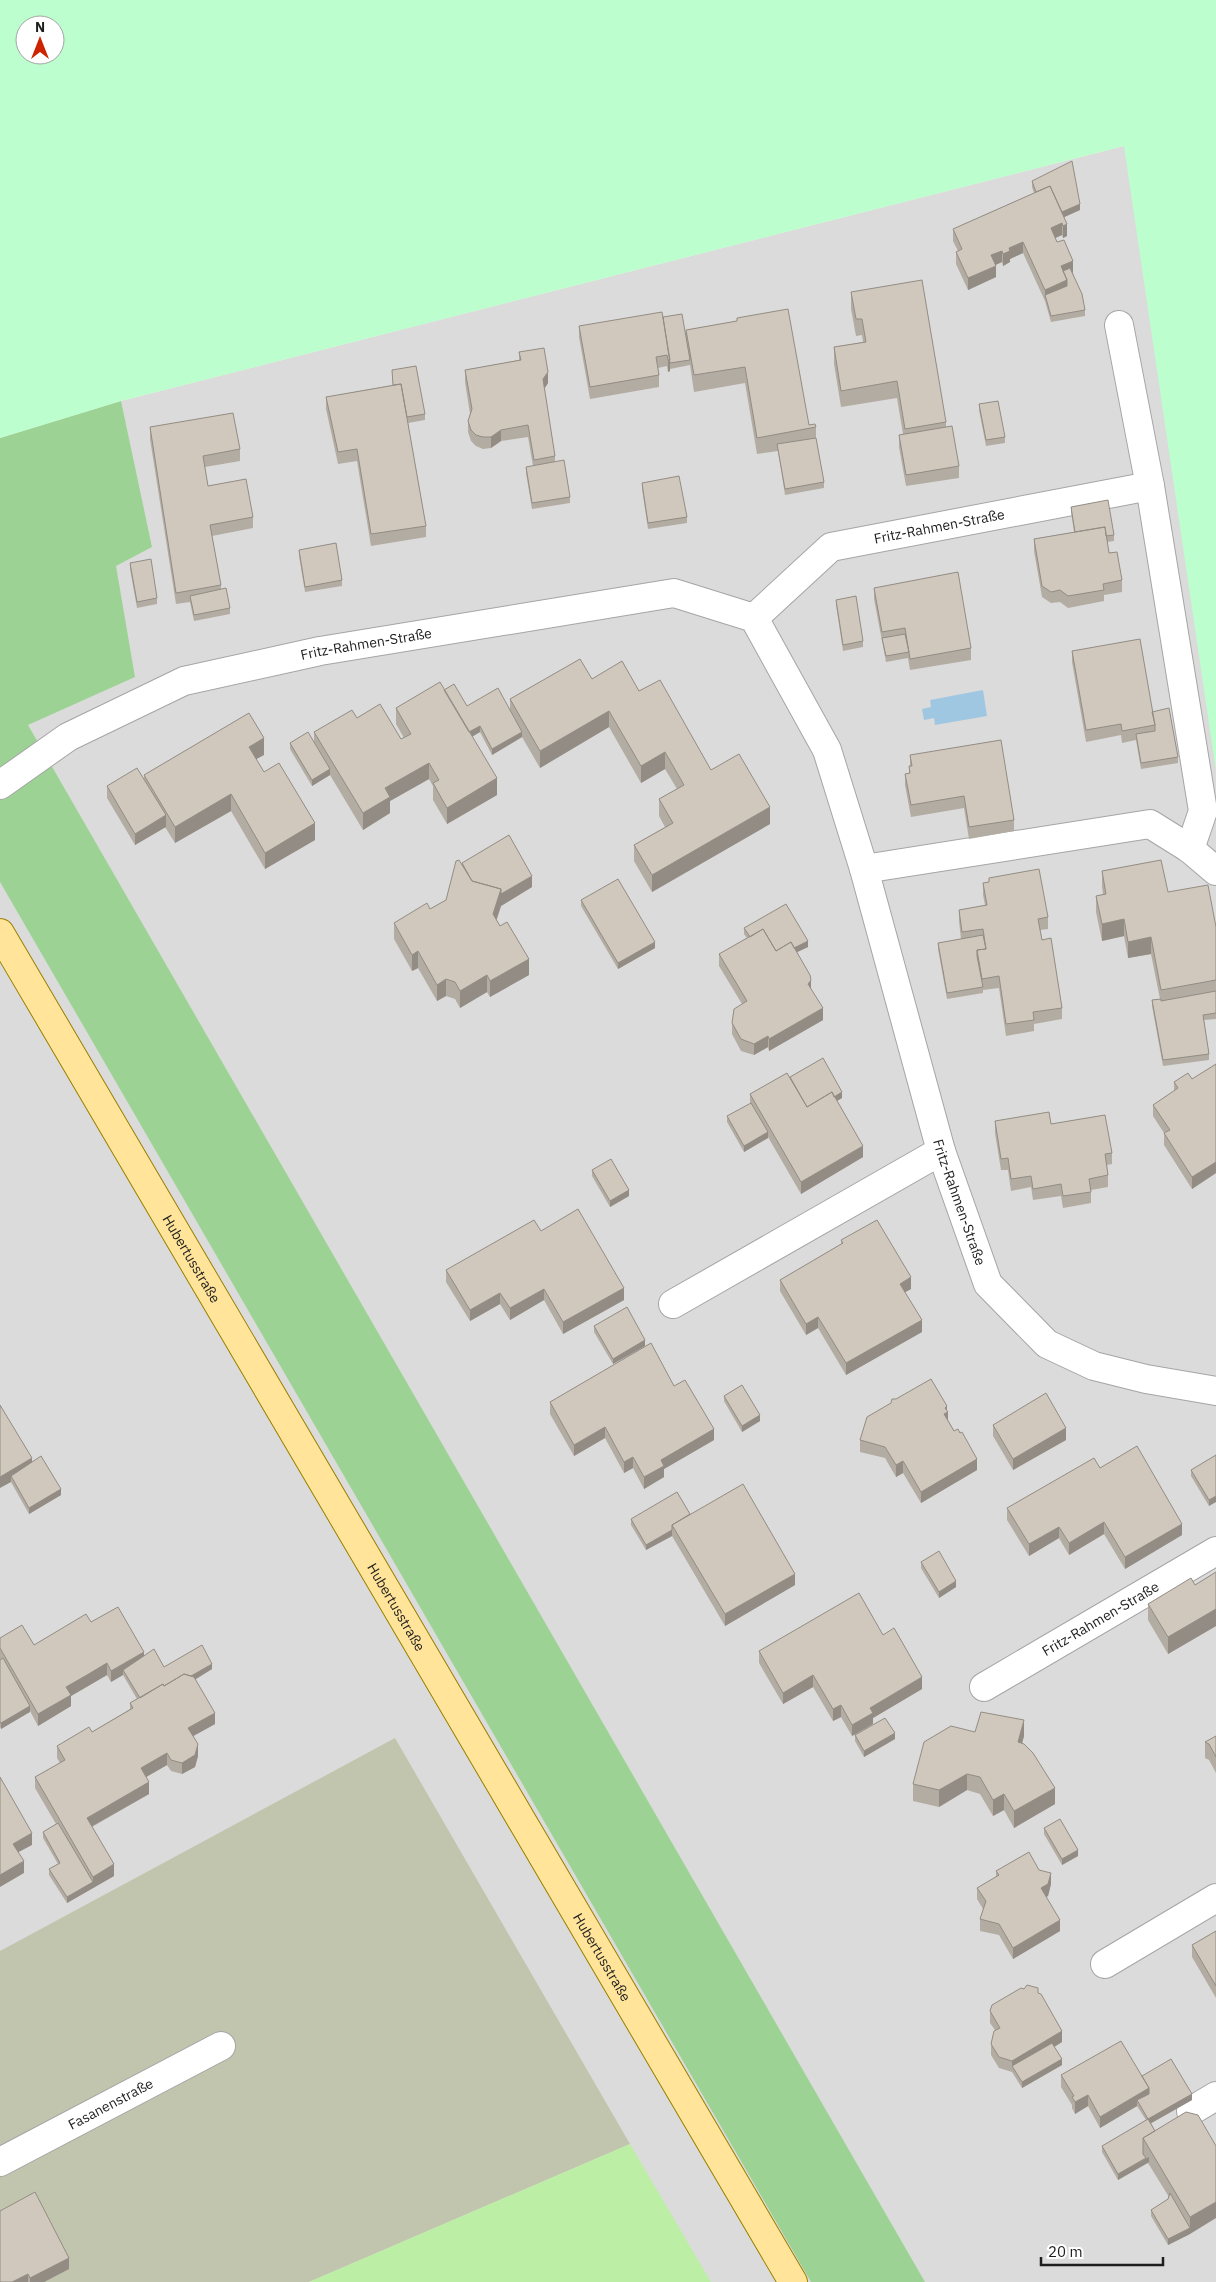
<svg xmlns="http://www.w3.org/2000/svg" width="1216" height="2282" font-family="'IBM Plex Sans',sans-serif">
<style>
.residential{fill:#dcdbdb}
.construction{fill:#c1c5ae}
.grass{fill:#bcefa5}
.forest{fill:#9cd394}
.park{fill:#bcfecd;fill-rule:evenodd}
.water{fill:#a0c7e2}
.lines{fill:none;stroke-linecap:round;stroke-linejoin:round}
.minor-casing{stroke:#a5a5a5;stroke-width:30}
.major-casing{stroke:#988000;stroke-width:30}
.minor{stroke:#fff;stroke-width:28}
.major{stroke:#ffe499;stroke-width:28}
.wall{fill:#b3aca2}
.shaded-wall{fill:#928c84}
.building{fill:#d0c8bc;stroke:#928c84}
.labels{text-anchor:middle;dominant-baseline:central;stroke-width:4;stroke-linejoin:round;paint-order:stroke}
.street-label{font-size:14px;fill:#1e1e1e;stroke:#fff}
</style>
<rect width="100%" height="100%" fill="#f0eee3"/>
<path class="residential" d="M1216 105V2282H0V438L121 401 1124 146Z"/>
<path class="construction" d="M395 1738 630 2144 309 2282H0V1951Z"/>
<path class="grass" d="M630 2144 711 2282H309Z"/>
<path class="forest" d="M121 401 152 547 116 566 135 677 28 725 925 2282H811L0 882V438Z"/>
<path class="park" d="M0 0H1216V771L1124 146 121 401 0 438ZM25 25H55V55H25Z"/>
<path class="water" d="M983 690 987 716 935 725 934 718 924 720 922 709 931 707 930 700Z"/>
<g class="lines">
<g class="minor-casing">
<g id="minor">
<path d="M1119 325 1150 486 1203 811 1190 849"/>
<path id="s1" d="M754 618 831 547 1150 486"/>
<path id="s2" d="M0 785 68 737 184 681 320 651 674 593 754 618 827 750 864 869 941 1151 988 1284 1047 1344 1094 1366 1146 1379 1216 1391"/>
<path d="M864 869 1150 824 1190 849 1216 871"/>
<path d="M673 1304 941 1151"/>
<path id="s3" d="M984 1687 1216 1551"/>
<path d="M1105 1964 1216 1898"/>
<path d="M1191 2111 1216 2096"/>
<path id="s4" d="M0 2162 221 2046"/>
</g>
</g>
<g class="major-casing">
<g id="major">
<path id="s5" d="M0 933 793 2282"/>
</g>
</g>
<use href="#minor" class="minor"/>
<use href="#major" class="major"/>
</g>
<path class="wall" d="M1032 181 1080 210 1064 217 1067 236 1063 238 1062 235 1055 238 1073 272V273L1085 310V316L1051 322 1045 301 1023 253 1010 259V262L1003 266 1002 262 995 265 996 277 968 290 956 264V252L958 251 953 241V229L1034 193 1032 187Z
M851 292 946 422V427L959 466V478L906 486 899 447V435L903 434 897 398 841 407 834 364V347L863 342 862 335 856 336 851 309Z
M663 317 686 340V330L737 321 809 425 816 427V438L824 482V488L785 495 778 451 757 454 745 383 694 392 690 365 670 369V371L668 372 667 366 658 368 659 375V387L590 399 579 337V326Z
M519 352 548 383 544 389 555 456V462L570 497V503L532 509 526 473V467L533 466 528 437 501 441 491 448 483 449 476 446 471 441 468 432V421L470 414 465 382V370L519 360Z
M392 370 425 414V420L408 423 426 526V537L371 546 357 461 338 464 326 409V397L393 385Z
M979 404 1005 437V443L986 446 979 410Z
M150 427 240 449V461L205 467 208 486 253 517V528L212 536 221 585V589L230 608V614L194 621 190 602 176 604 150 439Z
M642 483 687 517V523L648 529 642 489Z
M1071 507 1114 535V541L1107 542 1109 553 1122 580V592L1104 595V601L1068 608 1060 602 1051 603 1042 597 1034 551V539L1074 532 1071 512Z
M299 550 342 580V586L305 592 299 556Z
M130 563 157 598V604L137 608 130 569Z
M874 588 971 648V660L910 670 908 658 886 662 874 599Z
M836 600 863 641V647L843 651 836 605Z
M1072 651 1152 712 1178 757V763L1141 769 1136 740 1122 743 1121 735 1086 742 1072 662Z
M592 679 639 691 711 770 770 824 652 892 634 861V845L665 827 659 816V799L677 789 665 769 641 783 609 727 540 768 522 737 492 755 480 732 472 737 497 795 447 824 433 800V786L429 779 390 801V813L363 830 330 775 312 786 290 749V743L314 742V732L357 718 401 739 404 738 396 724V708L444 690 467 706 510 709V699Z
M264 755 256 759 264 772 315 840 265 869 231 811 175 843 165 827 135 845 107 798V786L144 780V775Z
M910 755 1014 820V831L969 839 964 808 911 817 905 785V774L909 773V766H910Z
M462 863 532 887 501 906 496 920 529 975 490 997 487 992 460 1008 455 999 446 996 437 1001 418 968 412 971 394 939V923L430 909 446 900Z
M1102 871 1168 892 1216 927V1019L1204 1020 1209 1054V1060L1163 1066 1152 1006V1000L1160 999 1151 954 1128 958 1124 936 1102 941 1096 912V896L1103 894 1102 887Z
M989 878 1048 917V929L1040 930 1042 940 1062 1008V1019L1034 1024V1031L1006 1036 999 988 983 990V993L947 999 938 949V943L961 939 959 921V910L985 905 983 895V883L989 882Z
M581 900 655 948 618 969 581 906Z
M744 928 808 947 797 952 823 1020 769 1051 768 1047 754 1055 741 1051 732 1034V1023L742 1004 719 966V954L747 938 744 934Z
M1216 1064V1173L1192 1189 1164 1145V1133L1153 1116V1105L1174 1091V1082L1192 1079Z
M790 1077 842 1098 837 1101 863 1157 801 1194 768 1137V1138L744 1152 727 1122V1116L750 1104V1094Z
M995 1121 1051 1124 1112 1153V1164L1107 1165 1108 1175V1187L1091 1190V1203L1063 1208 1061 1196 1033 1200 1031 1187 1011 1191 1008 1170H1001L995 1133Z
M592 1170 629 1196 610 1207 592 1176Z
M541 1231 624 1300 563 1334 544 1300 510 1320 500 1304 470 1321 446 1282V1270Z
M841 1240 911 1289 905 1292 922 1332 846 1375 818 1328 806 1335 780 1291V1280L841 1244Z
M594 1326 645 1346 613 1364 594 1332Z
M674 1386 714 1440 664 1469V1477L644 1489 633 1468 624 1473 605 1438 574 1456 550 1414V1402Z
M724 1396 760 1421 742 1432 724 1401Z
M0 1405 32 1462 61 1495 29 1514 11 1482Z
M947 1410 948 1420 977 1470 921 1503 903 1473 896 1477 885 1458 860 1452V1440Z
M993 1425 1066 1440 1013 1470 993 1436Z
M1216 1455 1209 1506 1191 1476V1470Z
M1100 1468 1182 1535 1125 1569 1104 1534 1069 1555 1059 1538 1029 1556 1007 1520V1508Z
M690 1514 795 1585 725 1626 672 1536 646 1550 631 1525V1519Z
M921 1562 956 1587 939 1598 921 1568Z
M1216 1572V1626L1168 1654 1148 1620V1604L1195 1585Z
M91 1622 144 1656 164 1667 212 1669 195 1680 215 1724 193 1736 198 1756 195 1767 182 1774 171 1771 167 1765 146 1777 149 1794 92 1827 114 1876 67 1903 49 1875V1869L58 1864 43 1838V1832L56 1824 35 1788V1777L60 1763 57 1758V1746L92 1732 130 1709V1703L137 1699 123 1675 111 1682 107 1675 71 1696V1706L38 1726 30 1711 1 1729 0 1727V1638L34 1645Z
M883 1635 922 1689 873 1718V1724L852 1736 841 1717 833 1721 813 1687 783 1704 759 1663V1651Z
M975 1732 1024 1736 1022 1743 1055 1804 1014 1828 1004 1810 993 1816 980 1794 967 1790 939 1807 913 1801V1784Z
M855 1735 895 1739 864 1757 855 1741Z
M1216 1736V1773L1209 1760 1205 1758V1742Z
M1044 1828 1078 1856 1062 1865 1044 1834Z
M1039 1870 1051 1884 1048 1896 1046 1897 1060 1931 1013 1959 999 1935 980 1931V1919L983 1909 977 1899V1888L996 1877V1871Z
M1216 1931V1998L1192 1957V1945Z
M1038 1993 1062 2042 1054 2047 1062 2065 1022 2088 1012 2072 999 2068 991 2055V2044L995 2030 990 2023V2011Z
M1061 2075 1142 2076 1192 2100 1151 2123 1155 2131 1198 2115 1190 2234 1168 2245 1151 2216V2210L1168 2199 1169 2197 1148 2163 1118 2180 1102 2152V2146L1146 2120 1137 2106 1100 2128 1088 2106 1075 2114 1072 2108V2105L1061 2087Z
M0 2211 69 2269 44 2282H0Z"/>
<path class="shaded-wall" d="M1080 204V210L1060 219V213Z
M1062 223V235L1051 240V228Z
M1067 224V236L1063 238V226Z
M1023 242V253L1010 259V262L1003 266V254L1009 248Z
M1002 251V262L991 267V255Z
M1073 261V272L1063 277 1061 266Z
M996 266V277L968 290V278Z
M1067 280V292L1045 295V301V290Z
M668 360H670V371L668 372Z
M548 372V383L543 391V379Z
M501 430V441L491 448V437Z
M609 711V727L540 768V751Z
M480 726V732L464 741V735Z
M522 732V737L492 755V749Z
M264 738V755L249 763V747Z
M665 752V769L641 783V766Z
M429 763V779L390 801V813L363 830V813L385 788Z
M330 769V775L312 786V780Z
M497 778V795L447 824V808Z
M231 794V811L175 843V827Z
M770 807V824L652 892V875Z
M166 815V827L135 845V834Z
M315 823V840L265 869V853Z
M532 876V887L501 906V894Z
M501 889V906L493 931V914Z
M1124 919V936L1102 941V924Z
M1151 937V954L1128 958V942Z
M808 941V947L776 962V956Z
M655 942V948L618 969V963Z
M418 951V968L412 971V955Z
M529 959V975L490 997V981Z
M487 975V992L460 1008V991Z
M446 979V996L437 1001V985Z
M811 980V991L808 984Z
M823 1008V1020L769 1051V1039Z
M768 1036V1047L754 1055V1044Z
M842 1092V1098L807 1118V1112Z
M768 1132V1138L744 1152V1146Z
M863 1146V1157L801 1194V1182Z
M1216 1162V1173L1192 1189V1177Z
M629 1190V1196L610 1207V1201Z
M911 1277V1289L900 1295V1284Z
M624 1288V1300L563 1334V1322Z
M544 1289V1300L510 1320V1308Z
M500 1293V1304L470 1321V1310Z
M818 1317V1328L806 1335V1324Z
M922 1320V1332L846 1375V1363Z
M645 1340V1346L613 1364V1359Z
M947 1406V1412H948V1423L944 1414 945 1408Z
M760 1415V1421L742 1432V1426Z
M605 1427V1438L574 1456V1445Z
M1066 1428V1440L1013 1470V1459Z
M714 1429V1440L664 1469V1477L644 1489V1477L661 1460Z
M633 1457V1468L624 1473V1462Z
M32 1458V1470L11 1476V1482L0 1488V1477Z
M977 1459V1470L921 1503V1492Z
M903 1461V1473L896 1477V1465Z
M61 1489V1495L29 1514V1508Z
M1216 1496V1502L1209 1506V1500Z
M1104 1522V1534L1069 1555V1543Z
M1182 1524V1535L1125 1569V1557Z
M1059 1527V1538L1029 1556V1544Z
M672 1530V1536L646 1550V1545Z
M795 1574V1585L725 1626V1614Z
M956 1581V1587L939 1598V1592Z
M1216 1609V1626L1168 1654V1637Z
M144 1652V1663L123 1670V1675L111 1682V1671Z
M107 1663V1675L71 1696V1706L38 1726V1714L66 1687Z
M212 1664V1669L164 1698V1692Z
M813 1675V1687L783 1704V1693Z
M922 1677V1689L873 1718V1724L852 1736V1725L870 1708Z
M841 1705V1717L833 1721V1709Z
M30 1706V1712L1 1729V1723Z
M215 1713V1724L188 1739V1728Z
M1024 1720V1736L1018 1759V1742Z
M895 1733V1739L864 1757V1751Z
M198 1744V1756L195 1767 182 1774V1763Z
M167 1753V1765L141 1780V1768Z
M967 1774V1790L939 1807V1790Z
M149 1782V1794L87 1829V1818Z
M1055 1788V1804L1014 1828V1811Z
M1004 1794V1810L993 1816V1800Z
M32 1833V1845L13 1855V1844Z
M1078 1850V1856L1062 1865V1859Z
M24 1861V1873L0 1887V1875Z
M114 1864V1876L67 1903V1897L93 1882V1877Z
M1051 1873V1884L1048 1896 1041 1900V1888Z
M1060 1920V1931L1013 1959V1948Z
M1062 2031V2042L1015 2071 1012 2066V2061Z
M1062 2059V2065L1022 2088V2082Z
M1149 2088V2100H1137V2106L1100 2128V2117Z
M1192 2094V2100L1148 2125V2119Z
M1088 2095V2106L1075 2114V2102Z
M1149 2157V2162L1118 2180V2174Z
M1216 2202V2218L1190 2234 1168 2245V2239L1190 2228V2217Z
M69 2258V2269L44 2282H30V2278Z
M28 2274V2282H12Z"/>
<path class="building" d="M1072 161 1080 204 1062 212 1050 186 1036 192 1032 181Z
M1050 186 1067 224 1063 226 1062 223 1051 228 1057 242 1064 240 1073 261 1061 266 1067 280 1045 290 1023 242 1009 248 1010 251 1003 254 1002 251 991 255 996 266 968 278 956 252 962 249 953 229Z
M1070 268 1082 294 1085 310 1051 316 1045 295 1067 286V280L1063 271Z
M922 280 946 422 905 429 897 381 841 391 834 347 866 342 862 319H856L851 292Z
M788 309 809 425 815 424 816 427 757 438 745 367 694 375 686 330 737 321V318Z
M662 312 670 360H668L667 355 656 357 659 375 590 387 579 326Z
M682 314 690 360 670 363 663 317Z
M544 348 548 372 543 379 555 456 534 460 528 425 501 430 491 437H483L476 435 471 430 468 421 472 409 465 370 521 360 519 352Z
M416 366 425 414 407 417 401 384 393 385 392 370Z
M401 384 426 526 371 534 357 449 338 452 326 397Z
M998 401 1005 437 986 440 979 404Z
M233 413 240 449 203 456 208 486 246 479 253 517 210 525 221 585 176 593 150 427Z
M952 426 959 466 906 475 899 435Z
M816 438 824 482 785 489 777 444Z
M564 460 570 497 532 503 526 467Z
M679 476 687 517 648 523 642 483Z
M1108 500 1114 535 1106 536 1105 527 1075 532 1071 507Z
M1105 527 1109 553 1117 552 1122 580 1103 584 1104 590 1068 596 1060 590 1051 592 1042 586 1034 539Z
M336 543 342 580 305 587 299 550Z
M151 559 157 598 137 602 130 563Z
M958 572 971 648 910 659 905 628 882 632 874 588Z
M226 588 230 608 194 615 190 596Z
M856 596 863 641 843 645 836 600Z
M905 634 909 652 886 656 882 638Z
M1140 639 1155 725 1122 731 1121 724 1086 730 1072 651Z
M580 659 592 679 622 661 639 691 660 680 711 770 739 754 770 807 652 875 634 845 673 823 659 799 684 785 665 752 641 766 609 711 540 751 510 699Z
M440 682 497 778 447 808 433 783 439 780 429 763 385 788 390 797 363 813 314 732 352 710 357 718 380 704 401 739 411 734 396 708Z
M454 684 467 706 498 688 522 732 492 749 480 726 469 732 444 690Z
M1169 708 1178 757 1141 763 1136 734 1155 731V725L1152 712Z
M249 713 264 738 249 747 264 772 279 763 315 823 265 853 231 794 175 827 144 775Z
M308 732 330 769 312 780 290 743Z
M1001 740 1014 820 969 827 964 796 911 805 905 774 910 773 909 766H912L910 755Z
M137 768 166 815 135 834 107 786Z
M509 835 532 876 501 894V889L472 881 462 863Z
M459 860 472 881 501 889 493 914 500 926 507 922 529 959 490 981 487 975 460 991 455 982 446 979 437 985 418 951 412 955 394 923 427 903 430 909 446 900 456 861Z
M1161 860 1168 892 1208 885 1216 927V980L1161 990 1151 937 1128 942 1124 919 1102 924 1096 896 1106 894 1102 871Z
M1039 869 1048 917 1038 919 1042 940 1051 938 1062 1008 1033 1012 1034 1020 1006 1024 999 976 982 979 977 950 986 949 983 929 962 932 959 910 987 905 983 883 989 882V878Z
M618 879 655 942 618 963 581 900Z
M786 904 808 941 794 948 791 942 776 951 763 929 750 937 744 928Z
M763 929 776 951 791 942 810 975 811 980 808 984 823 1008 769 1039 768 1036 754 1044 741 1039 732 1023 734 1009 747 1001 719 954Z
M983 935 986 949 977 950V956L983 987 947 993 938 943Z
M1216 991V1013L1203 1015 1209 1054 1163 1060 1152 1000 1161 999V1001Z
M823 1058 842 1092 834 1097 832 1092 807 1107 790 1077Z
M1216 1064V1162L1192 1177 1164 1133 1170 1130 1153 1105 1178 1088 1174 1082 1188 1073 1192 1079Z
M787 1073 807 1107 832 1092 863 1146 801 1182 750 1094Z
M751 1103 768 1132 744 1146 727 1116Z
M1049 1112 1051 1124 1105 1115 1112 1153 1105 1154 1108 1175 1089 1179 1091 1192 1063 1196 1061 1184 1033 1189 1031 1176 1011 1179 1008 1158 1001 1159 995 1121Z
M611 1159 629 1190 610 1201 592 1170Z
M578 1209 624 1288 563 1322 544 1289 510 1308 500 1293 470 1310 446 1270 534 1220 541 1231Z
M877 1220 911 1277 900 1284 922 1320 846 1363 818 1317 806 1324 780 1280 843 1243 841 1240Z
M627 1307 645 1340 613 1359 594 1326Z
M651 1343 674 1386 685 1380 714 1429 661 1460 664 1466 644 1477 633 1457 624 1462 605 1427 574 1445 550 1402Z
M931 1379 947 1406 945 1408 948 1412 944 1414 954 1431 958 1429 960 1433 962 1432 977 1459 921 1492 903 1461 896 1465 885 1447 860 1440 867 1417 891 1403 892 1399H896Z
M742 1385 760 1415 742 1426 724 1396Z
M1046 1393 1066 1428 1013 1459 993 1425Z
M0 1405 32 1458 0 1477Z
M1137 1446 1182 1524 1125 1557 1104 1522 1069 1543 1059 1527 1029 1544 1007 1508 1094 1458 1100 1468Z
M1216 1455V1496L1209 1500 1191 1470Z
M41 1456 61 1489 29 1508 11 1476Z
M743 1484 795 1574 725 1614 672 1525Z
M677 1492 690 1514 672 1525V1530L646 1545 631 1519Z
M939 1551 956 1581 939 1592 921 1562Z
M1216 1572V1609L1168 1637 1148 1604 1191 1578 1195 1585Z
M859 1593 883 1635 894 1628 922 1677 870 1708 873 1713 852 1725 841 1705 833 1709 813 1675 783 1693 759 1651Z
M118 1607 144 1652 111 1671 107 1663 87 1675 66 1687 71 1695 38 1714 0 1648V1638L22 1625 34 1645 86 1614 91 1622Z
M202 1645 212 1664 191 1676 184 1674 164 1686 163 1684 140 1698 123 1670 154 1649 164 1667Z
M3 1658 30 1706 1 1723 0 1722V1660Z
M184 1674 194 1677 215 1713 188 1728 198 1744 195 1755 182 1763 171 1760 167 1753 141 1768 149 1782 87 1818 114 1864 93 1877 35 1777 65 1760 57 1746 89 1727 92 1732 133 1708 130 1703 163 1684 164 1686Z
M981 1712 1024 1720 1018 1742 1024 1744 1033 1753 1055 1788 1014 1811 1004 1794 993 1800 980 1777 967 1774 939 1790 913 1784 924 1742 951 1726 975 1732Z
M885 1718 895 1733 864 1751 855 1735Z
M1216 1736V1757L1209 1744 1205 1742Z
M0 1777 32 1833 13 1844 24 1861 0 1875Z
M1060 1819 1078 1850 1062 1859 1044 1828Z
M58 1823 93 1882 67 1897 49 1869 60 1863 43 1832Z
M1029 1852 1039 1870 1051 1873 1048 1884 1041 1888 1060 1920 1013 1948 999 1924 980 1919 986 1901 977 1888 999 1875 996 1871Z
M1216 1931V1986L1192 1945Z
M1027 1985 1038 1988V1993L1041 1994 1062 2031 1012 2061 999 2057 991 2044 994 2031 1000 2028 990 2011 992 2005 1021 1988 1024 1989Z
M1121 2041 1149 2088 1100 2117 1088 2095 1075 2102 1072 2097 1074 2096 1061 2075Z
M1052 2043 1062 2059 1022 2082 1012 2066Z
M1171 2059 1192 2094 1148 2119 1137 2100 1149 2094V2088L1142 2076Z
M1186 2112 1198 2115 1216 2146V2202L1190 2217 1143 2138Z
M1148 2119 1155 2131 1143 2138V2154L1146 2158 1118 2174 1102 2146Z
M35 2192 69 2258 30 2278 28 2274 12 2282H0V2211Z
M1170 2193 1190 2228 1168 2239 1151 2210 1168 2199Z"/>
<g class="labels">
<g class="street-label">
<text stroke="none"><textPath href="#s1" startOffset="215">Fritz-Rahmen-Straße</textPath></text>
<text stroke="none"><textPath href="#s2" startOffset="398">Fritz-Rahmen-Straße</textPath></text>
<text stroke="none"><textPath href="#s2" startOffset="1416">Fritz-Rahmen-Straße</textPath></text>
<text stroke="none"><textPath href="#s5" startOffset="378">Hubertusstraße</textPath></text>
<text stroke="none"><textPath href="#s5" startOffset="782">Hubertusstraße</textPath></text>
<text stroke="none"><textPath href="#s3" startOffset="135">Fritz-Rahmen-Straße</textPath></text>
<text stroke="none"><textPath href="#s5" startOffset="1188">Hubertusstraße</textPath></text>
<text stroke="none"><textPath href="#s4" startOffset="125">Fasanenstraße</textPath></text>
</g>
</g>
<g transform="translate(40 40)"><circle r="24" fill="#ffffff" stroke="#a5a5a5"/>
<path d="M0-4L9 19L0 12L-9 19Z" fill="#cc2300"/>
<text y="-8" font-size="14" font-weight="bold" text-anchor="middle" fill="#1e1e1e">N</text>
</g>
<path d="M1041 2257v8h122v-8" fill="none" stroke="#1e1e1e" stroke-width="2.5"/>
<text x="1048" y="2257" font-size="15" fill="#1e1e1e" stroke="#ffffff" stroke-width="4" paint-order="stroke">20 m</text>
</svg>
